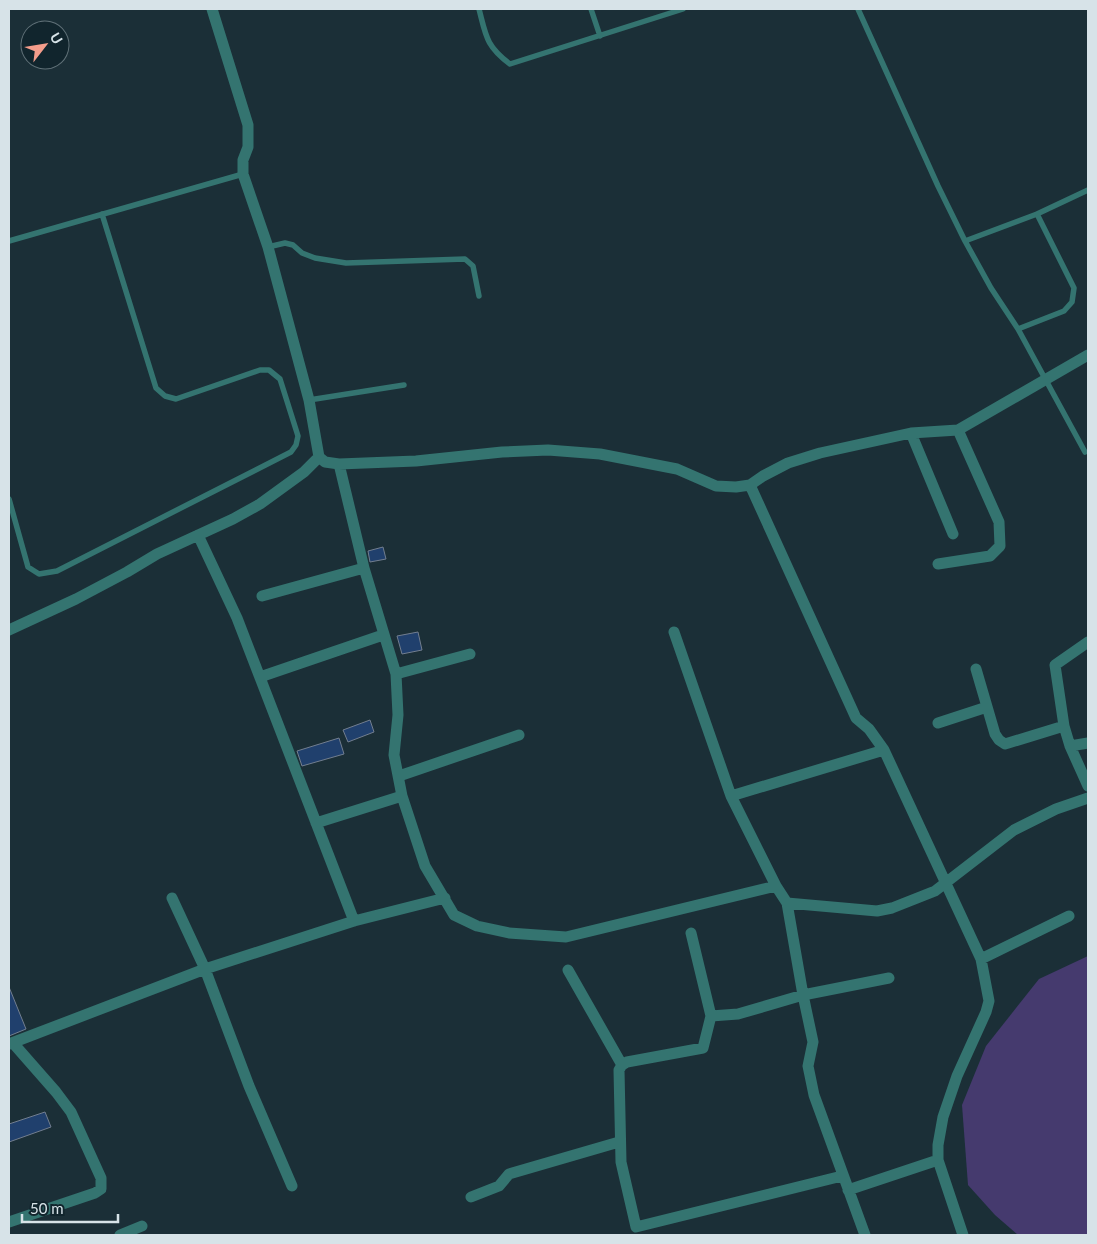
<svg xmlns="http://www.w3.org/2000/svg" width="1097" height="1244" font-family="Lato,sans-serif">
<style>
.water{fill:#453a6e}
.building{fill:#20406d;stroke:#727e8f}
.lines{fill:none;stroke-linecap:round;stroke-linejoin:round}
.lane{stroke:#347470;stroke-width:5.5}
.street{stroke:#347470;stroke-width:11}
</style>
<rect width="100%" height="100%" fill="#1b2f37"/>
<path class="water" d="M1088 956V1235H1018L995 1215 968 1185 962 1105 986 1046 1039 979Z"/>
<path class="building" d="M383 547 386 559 370 562 368 551Z
M418 632 422 650 402 654 397 636Z
M370 720 374 732 348 742 343 730Z
M339 738 344 754 302 766 297 751Z
M9 987 26 1029 9 1036Z
M45 1112 51 1127 9 1142V1124Z"/>
<g class="lines">
<path class="lane" d="M479 9C486 36 486 46 510 64L683 9
M591 9 600 36
M858 9 938 186 965 241 991 288 1018 329 1085 452
M9 241 243 174
M965 241 1037 214 1088 190
M268 247 285 243 293 245 302 253 315 258 346 263 465 259 473 266 479 296
M1018 329 1064 311 1072 302 1074 288 1037 214
M309 400 404 385
M9 499 28 567 39 574 57 571 291 452 296 445 298 436 280 379 269 370H260L176 399 165 396 156 388 102 214"/>
<path class="street" d="M212 9 248 125V147L243 160V174L268 247 309 400 319 457 325 462 339 464 416 461 502 452 548 450 600 454 677 469 716 486 736 487 750 485 763 476 788 463 820 453 911 433 958 430 1088 355
M911 433 953 534
M339 464 364 568 396 674 398 715 394 755 402 796 425 866 454 915 477 926 509 933 566 937 776 886
M750 485 856 718 869 729 884 750 981 959 989 1001 986 1012 957 1076 943 1117 938 1145V1160L963 1235
M198 535 237 618 354 921
M938 564 990 556 1000 546 999 522 958 430
M262 596 364 568
M9 630 76 599 127 572 157 554 233 519 260 504 304 472 319 457
M674 632 731 796
M976 669 995 734 999 740 1005 744 1064 726 1070 746
M396 674 470 654
M260 677 383 635
M938 723 987 707
M1064 726 1055 665 1088 642
M1088 743 1070 746 1088 786
M399 776 519 735
M316 823 402 796
M172 898 205 969 249 1086 292 1186
M787 903 877 911 892 908 935 891 1014 830 1056 809 1088 798
M691 933 711 1016 703 1048 627 1062 622 1065 619 1070 621 1162 636 1227 842 1176
M981 959 1069 916
M568 970 622 1065
M711 1016 738 1014 803 995 889 978
M9 1044 205 969 354 921 445 898
M848 1190 938 1160
M471 1197 499 1186 509 1174 619 1142
M9 1222 95 1193 101 1189V1178L71 1112 56 1092 13 1043
M120 1235 142 1226
M865 1235 814 1095 808 1066 813 1042 803 995 787 903 776 886 731 796 884 750"/>
</g>
<rect width="1097" height="1244" fill="none" stroke="#d7e3e8" stroke-width="20"/>
<g transform="translate(45 45) rotate(59)"><circle r="24" fill="#11252d" stroke="#607178"/>
<path d="M0-4L9 19L0 12L-9 19Z" fill="#f49d8b"/>
<text y="-8" font-size="14" font-weight="bold" text-anchor="middle" fill="#d7e3e8">U</text>
</g>
<path d="M22 1214v8h96v-8" fill="none" stroke="#d7e3e8" stroke-width="2.5"/>
<text x="30" y="1214" font-size="15" fill="#d7e3e8" stroke="#11252d" stroke-width="4" paint-order="stroke">50 m</text>
</svg>
